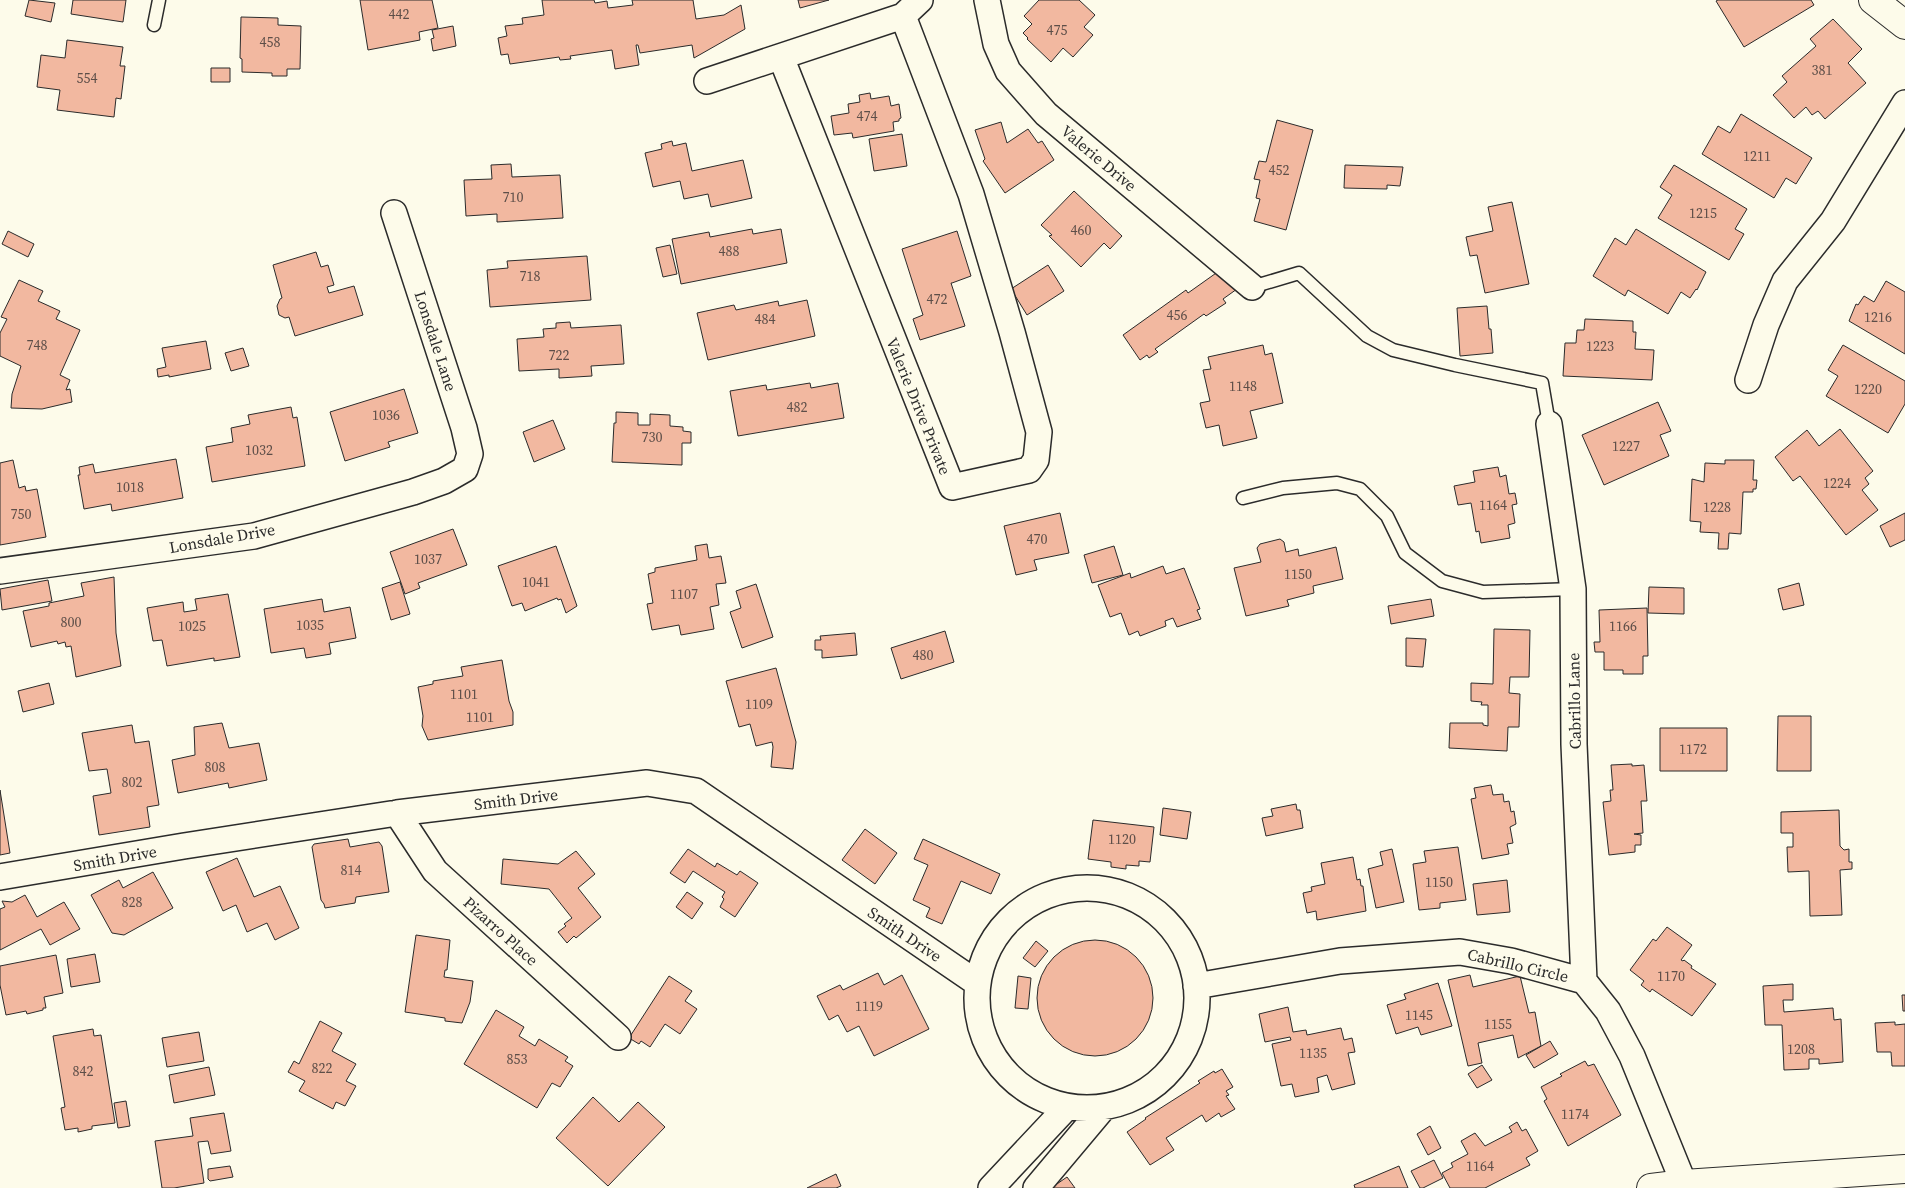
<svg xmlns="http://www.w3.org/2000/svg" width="1905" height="1188" font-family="'Source Serif 4',serif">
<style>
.building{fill:#f2b8a0;stroke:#2b2b2b}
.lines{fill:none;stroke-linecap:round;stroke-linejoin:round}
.service-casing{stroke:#2b2b2b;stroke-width:15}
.minor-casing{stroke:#2b2b2b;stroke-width:28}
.tertiary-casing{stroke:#2b2b2b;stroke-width:30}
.service{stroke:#fdfbea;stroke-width:12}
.minor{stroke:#fdfbea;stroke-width:25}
.tertiary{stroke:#fdfbea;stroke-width:28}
.labels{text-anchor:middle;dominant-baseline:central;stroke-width:4;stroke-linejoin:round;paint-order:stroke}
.number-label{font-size:14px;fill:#5d4e48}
.street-label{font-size:16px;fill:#2b2b2b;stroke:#fdfbea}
</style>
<rect width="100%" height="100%" fill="#fdfbea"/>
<path class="building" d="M29 0 55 3 51 22 25 16Z
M73 0H126L123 22 71 14Z
M360 0H432L438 28 419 32 420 40 368 50Z
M542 0H594L595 3 607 1 608 8 633 5 632 0H693L696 19 724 15 741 5 745 29 694 58 692 45 640 53 638 45H636L639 65 615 69 612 50 570 56 571 59 560 60 559 57 510 64 508 54 501 55 498 38 507 36 505 26 523 24 522 18 544 15Z
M798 0H829L800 8Z
M1039 0H1079L1095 15 1084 27 1093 35 1073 57 1063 48 1051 62 1027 39 1028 38 1023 33 1032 24 1024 16Z
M1718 0H1811L1814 5 1744 47 1716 1Z
M241 17 278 18V25L301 26 300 69H287V76H272V73L242 72V59L240 58Z
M1833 19 1862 49 1848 63 1866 83 1825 119 1818 111 1812 115 1806 107 1794 118 1773 95 1787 82 1782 76 1816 46 1810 39Z
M453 26 456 46 433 51 431 39 434 38 432 30Z
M67 40 123 47 120 66H125L121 99 116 98 114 117 57 110 60 90 37 87 41 55 65 58Z
M211 68H230V82H211Z
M870 93 871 99 889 96 891 106 899 104 901 118 899 119V121L893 122 894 131 853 138 852 133 834 135 831 116 849 113 848 104 860 102 859 95Z
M1741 114 1812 158 1796 184 1786 178 1774 198 1702 154 1718 126 1730 133Z
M1277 120 1313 130 1286 230 1254 221 1260 199 1256 198 1260 180 1254 179 1259 161 1266 162Z
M1001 122 1007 143 1028 129 1038 143 1042 141 1054 160 1005 193 983 161 985 159 975 130Z
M902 134 907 166 874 171 869 139Z
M672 141 673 146 686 143 692 171 743 160 752 198 711 207 708 194 684 199 680 181 653 187 645 153 662 149 661 144Z
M511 164 512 177 560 175 563 218 497 222V214L466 216 464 180 492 179 491 165Z
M1345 165 1403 167 1400 186 1387 185V189L1344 188Z
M1674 165 1747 209 1735 229 1744 234 1729 260 1658 218 1672 195 1660 187Z
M1074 191 1122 236 1110 249 1104 243 1081 267 1049 236 1052 235 1041 225Z
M1512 202 1529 284 1485 293 1477 255 1470 256 1466 237 1493 231 1488 207Z
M752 229 753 234 781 229 787 263 681 284 672 239 709 232 710 237Z
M1636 229 1706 272 1697 290 1696 289 1690 298 1681 292 1668 314 1628 290 1625 296 1593 276 1615 238 1626 245Z
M8 231 34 244 28 257 2 244Z
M957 231 971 276 952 283H951L965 326 920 340 913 319 923 315 902 249Z
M670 245 677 274 663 277 656 248Z
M316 252 321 267 328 265 334 285 327 287 329 293 354 286 363 315 295 336 289 317 285 318 279 315 277 306 280 299 282 298 273 265Z
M587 256 591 300 490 307 487 270 508 268 507 261Z
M1048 265 1064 291 1027 315 1011 289Z
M1219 271 1237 289 1223 299 1226 303 1206 316 1204 314 1155 349 1158 352 1149 358 1147 355 1140 360 1123 335 1186 290 1188 293Z
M19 280 43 291 38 301 60 311 56 319 80 330 60 375 70 380 66 390 70 389 72 402 42 409 11 408 12 394 21 366 0 356V333L7 319 1 317Z
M1886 281 1905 292V354L1849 321 1856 304 1858 305 1864 296 1874 302Z
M807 300 815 336 708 360 697 313 734 305 736 310 778 301 779 306Z
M1487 306 1489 329H1491L1493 353 1460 356 1457 308Z
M1585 319 1633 321V332H1636L1635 349 1654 350 1652 380 1563 376 1565 343H1576L1577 330H1584Z
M570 322 571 328 621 325 624 364 591 366 592 376 559 378V369L519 371 517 339 544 337 543 329 556 328V323Z
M206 341 211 369 169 377V375L158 377 157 369 166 367 162 348Z
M1263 345 1265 355 1272 353 1283 403 1250 411 1257 438 1223 446 1219 425 1206 428 1200 403 1210 401 1203 370 1211 369 1208 357Z
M1843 345 1905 381V404L1888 433 1826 396 1838 376 1828 370Z
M243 348 249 366 231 371 225 353Z
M810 383 811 388 838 383 844 418 738 436 730 391 766 385 767 390Z
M404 389 418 433 388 442 390 447 345 461 330 412Z
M1658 402 1671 431 1660 435 1669 456 1604 485 1582 435Z
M291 407 293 418 297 417 305 466 212 482 206 447 233 442 231 428 250 424 248 415Z
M616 412 638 413V425H650V414L670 415V426L683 427V431L691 432V443H682V465L612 462 614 423H616Z
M553 420 565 449 534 462 523 432Z
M1840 429 1873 471 1865 478 1869 484 1862 490 1878 510 1846 535 1800 476 1793 481 1775 457 1807 430 1819 446Z
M176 459 183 498 112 511 111 504 84 509 78 475H80L79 467 93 464 95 473Z
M13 460 19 488 25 486 26 491 37 489 46 537 0 545V463Z
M1725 460H1754L1753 480H1757L1756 489H1753V492H1743L1741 534 1729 533 1728 549H1718L1719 533 1700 532 1701 522 1690 521 1692 479 1704 482 1705 463 1725 464Z
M1498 467 1500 477 1506 475 1509 494 1515 493 1517 504 1512 505 1515 523 1508 525 1510 538 1481 543 1479 531 1476 532 1471 503 1458 505 1454 486 1475 482 1473 471Z
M1060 513 1069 553 1034 560 1037 570 1016 575 1004 526Z
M1905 513V540L1890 547 1880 526Z
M453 529 467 565 418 583 420 588 405 594 390 552Z
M1280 539 1284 542 1286 552 1298 549 1299 556 1336 547 1343 579 1313 586 1314 593 1287 600 1289 606 1246 616 1234 568 1261 562 1257 548 1260 544Z
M707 544 709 558 721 556 726 583 716 584 719 605 710 607 714 629 681 635 679 625 652 630 647 604 653 603 648 574 655 572V568L697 560 695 546Z
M556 546 577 606 566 613 561 599 558 600 557 598 525 611 522 603 512 606 498 566Z
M1114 546 1123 575 1092 583 1084 555Z
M1163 566 1166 574 1184 568 1200 609 1197 610 1201 619 1177 627 1173 618 1165 621 1166 626 1140 636 1138 631 1129 635 1121 613 1110 617 1098 585 1130 573 1131 578Z
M114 577 116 633 121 666 76 677 71 646 66 647 65 642 58 644 57 641 31 647 23 611 49 606V603L84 596 81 583Z
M48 580 52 601 2 610 0 589Z
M400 582 410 614 391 620 382 588Z
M1799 583 1804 605 1783 610 1778 589Z
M756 584 773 637 742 648 730 612 741 608 736 591Z
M1649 587 1684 588V614L1648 613Z
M228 594 240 657 214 661V658L167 666 162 640 153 641 147 608 183 602 184 612 197 610 195 599Z
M322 599 324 612 350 607 356 638 329 643 331 654 306 658 304 648 271 653 264 609Z
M1431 599 1434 616 1391 624 1388 606Z
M1647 608 1648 656H1643V674H1623V670H1604V652H1595L1594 642H1600L1599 610Z
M1494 629 1530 630 1529 677H1510L1509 693 1520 694 1519 727H1508L1507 751 1449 748 1450 723H1483V725L1488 726V705H1481L1482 702 1471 701V683L1493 684Z
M945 631 954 662 901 679 891 648Z
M855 633 857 655 822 658V650H815V640H821L820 636Z
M1406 638 1426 639 1423 667 1406 666Z
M502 660 509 701 513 712V725L428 740 422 726 423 716 418 687 433 684V681L463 676 461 667Z
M776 668 796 742 793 769 771 767 773 747 772 742 756 746 750 724 739 727 726 681Z
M49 683 54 704 23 712 18 691Z
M1778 716H1811V771H1777Z
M222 723 229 748 259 743 267 780 229 788 228 783 178 793 172 760 195 755 194 727Z
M132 725 135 743 149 741 159 805 147 807 150 827 99 835 93 796 111 793 107 769 89 771 82 733Z
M1660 728H1727V771H1660Z
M1632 764V766L1644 765 1647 801H1641L1643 833 1634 834 1641 835V845H1635V852L1609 855 1603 802 1611 801 1610 790H1613L1611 765Z
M1491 785 1493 795 1503 794 1504 802 1509 801 1511 812 1514 811 1516 824 1510 827 1513 843 1507 844 1509 854 1482 859 1471 799 1476 798 1474 788Z
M0 790 10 853 0 855Z
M1296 804 1297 810H1300L1303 828 1266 836 1262 818 1273 816 1271 809Z
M1163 808 1191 812 1187 839 1160 835Z
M1839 810 1840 846 1844 850 1849 849V862H1852V869L1840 870 1842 915 1810 916 1809 871 1788 872 1787 847H1793V833H1781V812Z
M1093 820 1154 827 1150 862 1139 861V866L1126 865V869L1111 867V862L1088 859Z
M865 829 897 853 875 884 842 860Z
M348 839 350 847 379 842 382 846 389 892 356 897 355 903 325 908 324 904 321 900 312 847 314 844Z
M923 839 1000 874 991 894 961 881 942 924 926 917 930 908 913 900 928 865 914 859Z
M1458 847 1466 900 1440 903V908L1419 910 1413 864 1426 862 1424 851Z
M688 849 715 867 717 863 737 875 740 871 758 883 735 917 720 907 724 899 722 897 725 892 693 871 685 883 670 873Z
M1392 849 1404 902 1376 908 1368 869 1383 865 1380 852Z
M576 851 595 874 578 888 601 917 576 938 574 936 567 943 558 932 566 926 564 924 572 918 549 889 501 884 503 859 558 864Z
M1353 857 1357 880 1360 879 1361 886H1363L1366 911 1317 920 1316 911 1307 913 1303 893 1312 891 1311 887 1325 884 1321 863Z
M237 858 254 897 280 886 299 928 275 940 267 923 247 932 236 905 223 911 206 872Z
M153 872 173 908 124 935 112 933 91 895 119 880 123 888Z
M1507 880 1510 912 1477 915 1473 884Z
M687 892 703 903 692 919 676 907Z
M25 895 37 917 64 902 80 929 50 945 41 929 0 950V909L5 907 2 901 12 902Z
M1667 927 1692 945 1681 960 1683 961 1684 960 1692 966 1691 968 1716 984 1692 1016 1652 989 1650 992 1641 985 1644 981 1630 970 1653 939 1656 941Z
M416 935 450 940 447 970H445L444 977 473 981 470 1002 462 1023 445 1021V1018L405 1012Z
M1037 998a58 58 0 1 1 116 0a58 58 0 1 1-116 0Z
M1036 941 1048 951 1035 967 1023 958Z
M95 954 100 982 71 987 67 959Z
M56 955 63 993 44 997 46 1008H43V1010L27 1014 26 1011 6 1015 0 985V966Z
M878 973 884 985 902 975 929 1029 874 1056 859 1026 847 1032 838 1015 829 1020 817 996 840 985 843 990Z
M1470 975 1473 987 1520 976 1529 1013 1535 1012 1541 1046 1518 1058 1513 1035 1478 1043 1482 1063 1468 1066 1448 980Z
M669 976 692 991 685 1001 697 1009 680 1034 665 1024 650 1047 641 1041 639 1044 629 1038Z
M1018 976 1031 978 1028 1009 1015 1008Z
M1438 983 1452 1026 1421 1035 1418 1027 1396 1034 1387 1005 1406 999 1404 994Z
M1793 984V1000H1783L1784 1012 1833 1008 1834 1020 1841 1019 1843 1062 1819 1064V1059H1809V1069L1784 1070 1782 1025H1765L1763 986Z
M1902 995H1905V1011H1903Z
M1288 1007 1293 1032 1306 1030 1307 1035 1341 1028 1344 1040 1352 1038 1355 1052 1348 1053 1355 1084 1332 1090 1327 1075 1317 1078 1319 1092 1295 1097 1292 1084 1281 1086 1272 1044 1291 1040 1290 1037 1265 1042 1259 1014Z
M496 1010 524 1027 519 1036 535 1046 539 1039 568 1057 565 1061 573 1066 560 1087 552 1083 537 1108 464 1064Z
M320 1021 342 1033 332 1051 356 1064 346 1081 356 1086 345 1106 336 1102 333 1109 299 1091 305 1081 288 1072 294 1061 299 1064Z
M1895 1022V1025L1905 1024V1066H1892L1891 1052H1877L1875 1023Z
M93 1029 94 1036 101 1035 115 1123 92 1126V1129L78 1132V1128L65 1130 61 1108 65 1107 53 1036Z
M199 1032 204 1061 167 1067 162 1038Z
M1550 1041 1558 1054 1534 1068 1526 1055Z
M1585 1061 1588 1066 1594 1064 1621 1115 1568 1146 1544 1101 1547 1099 1541 1087 1562 1076 1560 1074Z
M1482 1065 1492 1080 1477 1088 1468 1074Z
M209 1067 215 1095 174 1103 169 1075Z
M1222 1069 1233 1087 1226 1091 1229 1095 1226 1096 1235 1109 1221 1117 1219 1113 1206 1122 1202 1115 1166 1138 1174 1150 1150 1165 1127 1132 1146 1119 1145 1118 1200 1083 1198 1081 1214 1071 1215 1073Z
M593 1097 619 1122 638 1102 665 1127 608 1186 556 1138Z
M126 1101 130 1126 118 1128 114 1103Z
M224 1113 231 1151 211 1154 208 1141 198 1142 204 1183 174 1188H162L155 1141 193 1136 190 1118Z
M1517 1122 1522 1131 1526 1129 1538 1151 1526 1158 1530 1165 1485 1188H1450L1442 1173 1453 1167 1451 1163 1468 1154 1461 1141 1475 1133 1485 1146 1512 1132 1509 1127Z
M1430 1126 1441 1148 1428 1155 1417 1134Z
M1434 1160 1443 1178 1423 1188H1420L1411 1171Z
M230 1166 233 1177 210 1181 208 1179V1169Z
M1399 1166 1408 1188H1355L1354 1185Z
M836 1174 841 1186 836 1188H807Z
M1067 1177 1075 1188H1051Z"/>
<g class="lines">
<g class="service-casing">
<path id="service" d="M154 25 159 0
M1252 287 1299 273 1367 336 1393 350 1455 365 1542 383 1549 424
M1243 498 1283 488 1337 483 1360 489 1387 516 1405 553 1442 581 1483 592 1573 589"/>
</g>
<g class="minor-casing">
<path id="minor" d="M987 0 996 44 1008 71 1046 114 1252 287
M781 57 952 487 1029 470 1036 460 1039 432 1012 332 971 194 903 16
M707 81 903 16 920 0
M1748 380 1766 325 1785 281 1833 221 1905 103
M1549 424 1573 589 1574 744 1584 981
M0 571 254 536 413 492 444 481 465 469 470 454 464 428 394 213
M397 813 435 871 618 1037
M0 877 184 846 397 813 647 783 696 791 977 983
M977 998a110 110 0 1 1 220 0a110 110 0 1 1-220 0Z
M1196 986 1340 961 1460 952 1511 961 1584 981 1608 1011 1632 1056 1684 1184
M991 1188 1067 1107
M1036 1188 1104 1107"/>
</g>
<g class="tertiary-casing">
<path id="tertiary" d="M1873 0 1905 25
M1651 1188 1684 1184 1905 1169"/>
</g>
<use href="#service" class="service"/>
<use href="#minor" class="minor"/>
<use href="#tertiary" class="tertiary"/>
</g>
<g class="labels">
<g class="number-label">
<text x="399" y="14">442</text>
<text x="1057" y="30">475</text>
<text x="270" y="42">458</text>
<text x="1822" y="70">381</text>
<text x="87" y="78">554</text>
<text x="867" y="116">474</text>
<text x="1757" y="156">1211</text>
<text x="1279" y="170">452</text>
<text x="513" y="197">710</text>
<text x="1703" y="213">1215</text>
<text x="1081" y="230">460</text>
<text x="729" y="251">488</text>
<text x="530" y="276">718</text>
<text x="937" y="299">472</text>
<text x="1177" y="315">456</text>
<text x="1878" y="317">1216</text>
<text x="765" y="319">484</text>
<text x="37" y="345">748</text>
<text x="1600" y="346">1223</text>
<text x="559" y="355">722</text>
<text x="1243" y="386">1148</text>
<text x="1868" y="389">1220</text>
<text x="797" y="407">482</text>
<text x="386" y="415">1036</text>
<text x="652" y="437">730</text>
<text x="1626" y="446">1227</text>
<text x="259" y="450">1032</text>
<text x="1837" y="483">1224</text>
<text x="130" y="487">1018</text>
<text x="1493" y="505">1164</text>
<text x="1717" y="507">1228</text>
<text x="21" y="514">750</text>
<text x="1037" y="539">470</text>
<text x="428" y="559">1037</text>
<text x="1298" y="574">1150</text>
<text x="536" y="582">1041</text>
<text x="684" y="594">1107</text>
<text x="71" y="622">800</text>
<text x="310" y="625">1035</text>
<text x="192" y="626">1025</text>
<text x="1623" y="626">1166</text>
<text x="923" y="655">480</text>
<text x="464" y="694">1101</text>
<text x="759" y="704">1109</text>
<text x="480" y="717">1101</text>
<text x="1693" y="749">1172</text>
<text x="215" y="767">808</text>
<text x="132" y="782">802</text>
<text x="1122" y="839">1120</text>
<text x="351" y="870">814</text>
<text x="1439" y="882">1150</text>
<text x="132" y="902">828</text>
<text x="1671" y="976">1170</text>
<text x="869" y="1006">1119</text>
<text x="1419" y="1015">1145</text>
<text x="1498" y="1024">1155</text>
<text x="1801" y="1049">1208</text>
<text x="1313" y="1053">1135</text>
<text x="517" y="1059">853</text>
<text x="322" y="1068">822</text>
<text x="83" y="1071">842</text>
<text x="1575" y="1114">1174</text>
<text x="1480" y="1166">1164</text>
</g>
<g class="street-label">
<text transform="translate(1099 158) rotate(40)">Valerie Drive</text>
<text transform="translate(436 341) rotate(72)">Lonsdale Lane</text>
<text transform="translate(919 406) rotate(68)">Valerie Drive Private</text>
<text transform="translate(222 538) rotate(-10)">Lonsdale Drive</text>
<text transform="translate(1574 701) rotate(-91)">Cabrillo Lane</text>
<text transform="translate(516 799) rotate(-7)">Smith Drive</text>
<text transform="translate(115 858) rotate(-10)">Smith Drive</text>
<text transform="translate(501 931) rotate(42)">Pizarro Place</text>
<text transform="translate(905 934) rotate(34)">Smith Drive</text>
<text transform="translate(1518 965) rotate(13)">Cabrillo Circle</text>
</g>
</g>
</svg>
